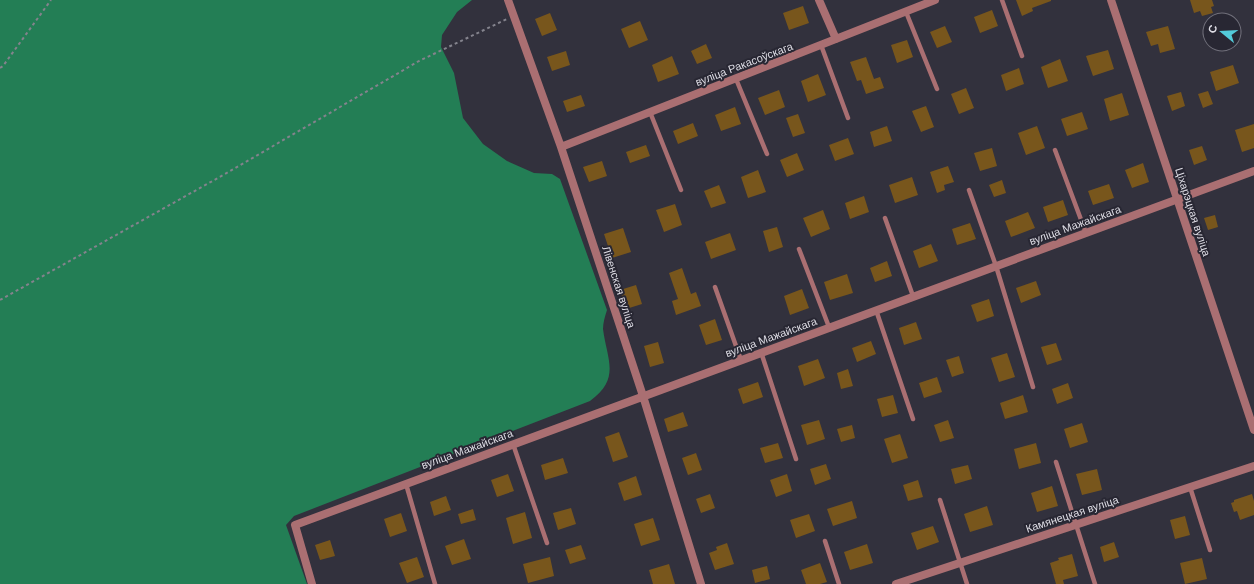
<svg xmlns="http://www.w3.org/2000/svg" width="1254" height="584" font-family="Arial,sans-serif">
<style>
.forest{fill:#237e55}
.building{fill:#78561c}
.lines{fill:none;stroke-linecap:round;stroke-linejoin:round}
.path{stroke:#84838d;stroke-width:2;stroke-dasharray:3 3;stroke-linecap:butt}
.lane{stroke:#aa6f72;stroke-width:4.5}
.street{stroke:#aa6f72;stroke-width:8}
.labels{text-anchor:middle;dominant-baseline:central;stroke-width:4;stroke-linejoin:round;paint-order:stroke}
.street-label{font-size:11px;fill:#dfdee6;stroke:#282733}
</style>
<rect width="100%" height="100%" fill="#32313d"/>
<path class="forest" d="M0 0H472L457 12 442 35 441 47 454 73 463 118 483 144 507 161 534 173 552 174 560 179 607 310C605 316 603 323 603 329 607 360 621 378 590 401L294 516 286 525 307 584H0Z"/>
<path class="building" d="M1016 0H1051V1L1032 8 1033 11 1022 16Z
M1190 0H1212L1214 6 1211 7 1213 13 1202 16 1200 11 1194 13Z
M803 6 809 23 789 30 783 13Z
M992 10 998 26 980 33 974 17Z
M550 13 557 30 542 36 535 19Z
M640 21 648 40 629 48 621 29Z
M945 26 952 42 937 48 930 32Z
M1168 26 1175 49 1160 53 1158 44 1151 46 1146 32Z
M907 40 913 57 897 63 891 45Z
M706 44 712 58 697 64 691 51Z
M1108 50 1114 69 1093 76 1086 56Z
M566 51 570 65 552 71 547 57Z
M672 56 679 74 658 82 652 65Z
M866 57 874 79 880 77 884 88 866 94 861 80 857 81 850 62Z
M1060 59 1068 81 1048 88 1041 67Z
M1233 65 1239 83 1216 91 1210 72Z
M1019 68 1024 84 1006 91 1001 75Z
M818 74 826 95 808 102 801 81Z
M966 88 974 108 959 114 951 94Z
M779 90 785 107 765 115 758 98Z
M1208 91 1213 104 1203 108 1198 94Z
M1181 92 1185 106 1172 111 1167 96Z
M1122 93 1129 115 1110 121 1104 99Z
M581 95 585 106 567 112 563 101Z
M926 106 934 127 921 132 912 111Z
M735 107 741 124 721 131 715 115Z
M1082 112 1088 129 1067 136 1061 119Z
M798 114 805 133 793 137 786 118Z
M693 123 698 136 678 144 673 131Z
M1254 124V148L1242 152 1235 130Z
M887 126 892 141 874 147 870 132Z
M1037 126 1045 148 1026 155 1018 133Z
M848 138 854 154 835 161 829 145Z
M646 145 650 156 630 163 626 152Z
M1202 146 1207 160 1194 165 1189 150Z
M992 148 997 166 980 171 974 153Z
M797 153 804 170 787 177 780 160Z
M602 161 607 176 589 182 583 167Z
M1143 163 1149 182 1132 188 1125 170Z
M948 166 954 182 944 185 945 190 937 193 930 172Z
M758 170 766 192 748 198 741 177Z
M912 177 918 195 895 203 889 185Z
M1002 180 1006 193 994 197 989 185Z
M1109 184 1114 198 1093 205 1088 191Z
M719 185 726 203 711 208 704 191Z
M864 196 869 212 850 219 845 203Z
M1063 200 1068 215 1048 222 1043 207Z
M675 204 682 225 664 232 656 210Z
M823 210 830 229 811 237 803 218Z
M1028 212 1035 228 1011 237 1005 221Z
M1215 215 1218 227 1208 230 1204 218Z
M970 223 976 239 957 245 952 229Z
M777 227 783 247 769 252 763 231Z
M623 228 631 252 612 258 604 234Z
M730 233 736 250 711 259 705 242Z
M931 244 938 261 919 268 913 251Z
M887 261 892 276 875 282 870 268Z
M682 268 691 294 696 292 701 306 676 315 672 301 678 299 669 273Z
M847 274 853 293 830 300 824 282Z
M1036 281 1041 295 1021 303 1016 288Z
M636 285 642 304 626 309 620 290Z
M802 289 809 308 790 315 784 296Z
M989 299 994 316 977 322 971 305Z
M715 319 722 340 706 345 699 325Z
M916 322 922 339 904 345 899 328Z
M871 341 876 354 857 362 852 348Z
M658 342 664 363 650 367 644 346Z
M1056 343 1062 360 1047 365 1041 347Z
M1007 353 1015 377 999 382 991 358Z
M959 356 964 373 952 377 946 360Z
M818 359 825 378 804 386 798 366Z
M848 369 853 386 841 389 837 373Z
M937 377 942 392 924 398 919 383Z
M758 382 763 397 743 404 738 389Z
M1068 383 1073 398 1057 404 1052 389Z
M893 395 898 413 882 417 877 399Z
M1023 395 1028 412 1005 419 1000 403Z
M683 412 688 426 668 432 664 419Z
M819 420 825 439 807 445 801 425Z
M948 420 954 438 940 442 934 425Z
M1082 423 1088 442 1070 448 1064 429Z
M852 425 855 438 841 442 837 429Z
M619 432 628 457 613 462 605 437Z
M900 434 908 458 892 463 884 439Z
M778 443 783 458 765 463 760 448Z
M1036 443 1041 463 1019 469 1014 449Z
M696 453 702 470 688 475 682 458Z
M563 458 568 473 545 480 541 465Z
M826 464 831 479 815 485 810 469Z
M968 465 972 479 955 484 951 469Z
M1097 469 1102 490 1082 495 1076 474Z
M508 474 514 491 497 497 491 480Z
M787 474 792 491 776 497 770 480Z
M636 476 642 495 624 501 618 483Z
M918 480 923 497 908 501 903 485Z
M1052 486 1058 506 1037 512 1031 493Z
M710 494 715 508 701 513 696 499Z
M1252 494 1254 501V515L1240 520 1237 511 1234 512 1231 503 1234 502V500Z
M446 496 451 510 434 516 430 502Z
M852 501 857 518 833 526 827 509Z
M987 506 993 525 970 532 964 514Z
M571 508 576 524 558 530 553 513Z
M473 509 476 520 461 524 458 514Z
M525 512 532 538 513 544 506 518Z
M401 513 407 531 390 537 384 519Z
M809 514 815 531 796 538 790 520Z
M1185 516 1190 535 1175 539 1170 520Z
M653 518 660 540 641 546 634 524Z
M933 526 939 542 917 550 911 533Z
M464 539 471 559 452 565 445 546Z
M330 540 335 556 320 560 315 545Z
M1114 542 1119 557 1104 562 1100 547Z
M727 543 734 564 715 570 709 553 717 550 716 547Z
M867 544 873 563 850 570 844 552Z
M581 545 586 559 570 564 565 550Z
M1072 554 1078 576 1063 580 1064 584H1056L1050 563 1059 560 1058 558Z
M417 557 424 577 407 583 399 563Z
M550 557 554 576 528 583 523 564Z
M1202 558 1207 579 1185 584 1180 563Z
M820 563 827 582 820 584H806L801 570Z
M669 564 675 584H653L649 570Z
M767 566 770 579 755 583 752 570Z"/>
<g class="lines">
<path class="path" d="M0 68 3 66 51 0
M0 300 225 174 419 61 507 19"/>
<path class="lane" d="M1002 0 1022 56
M906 12 937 89
M821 45 848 118
M736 79 767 154
M650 112 681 190
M1055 150 1086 233
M969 190 996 266 1033 387
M885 218 913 296
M799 249 829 327
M715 287 741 360
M876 310 913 419
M761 352 796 459
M513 444 547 543
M1056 462 1095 584
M406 484 435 584
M1190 487 1210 550
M940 500 967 584
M825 541 839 584"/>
<path class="street" d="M508 0 561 147 643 396 701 584
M819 0 836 39
M1111 0 1254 430
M561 147 935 0
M312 584 295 525 1254 171
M896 584 1254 466"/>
</g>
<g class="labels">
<g class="street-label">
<text transform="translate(744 64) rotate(-21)">вуліца Ракасоўскага</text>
<text transform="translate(1193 212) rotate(72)">Ціхарэцкая вуліца</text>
<text transform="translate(1075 225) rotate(-20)">вуліца Мажайскага</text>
<text transform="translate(619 287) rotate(72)">Лівенская вуліца</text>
<text transform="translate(771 337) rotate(-20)">вуліца Мажайскага</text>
<text transform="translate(467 449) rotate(-20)">вуліца Мажайскага</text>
<text transform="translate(1072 514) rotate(-18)">Камянецкая вуліца</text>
</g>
</g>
<g transform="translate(1222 32) rotate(288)"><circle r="19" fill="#282733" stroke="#71707b"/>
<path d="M0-3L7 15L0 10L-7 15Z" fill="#53cbda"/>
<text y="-6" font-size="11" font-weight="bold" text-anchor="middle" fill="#dfdee6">С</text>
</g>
</svg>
